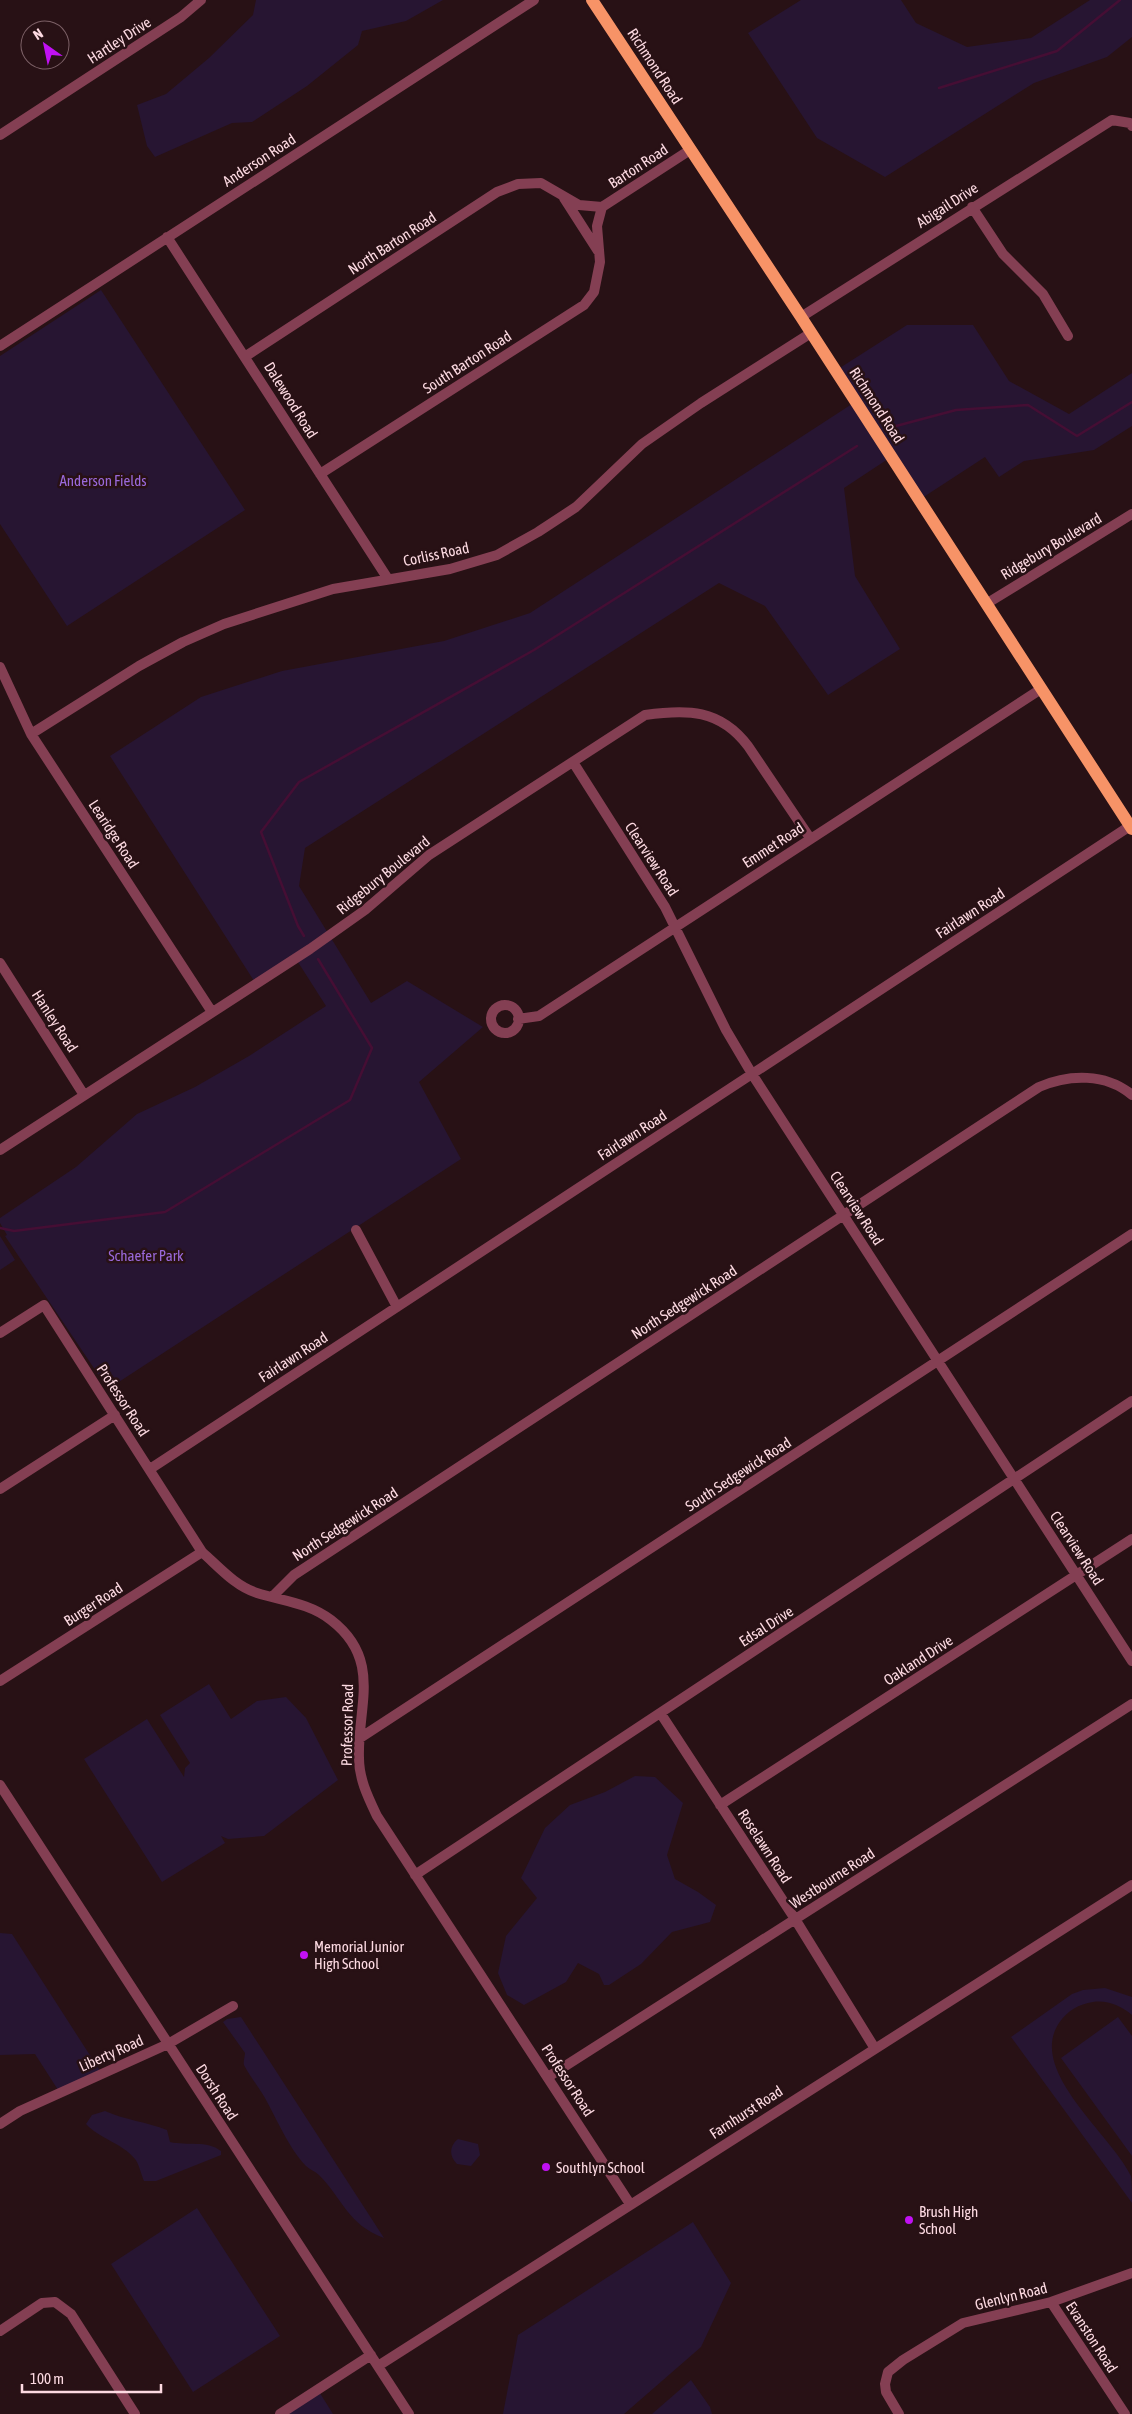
<svg xmlns="http://www.w3.org/2000/svg" width="1132" height="2414" font-family="'Asap Condensed',sans-serif">
<style>
.green{fill:#271532}
.lines{fill:none;stroke-linecap:round;stroke-linejoin:round}
.stream{stroke:#450e34;stroke-width:2.5}
.minor{stroke:#843f53;stroke-width:10}
.major{stroke:#f79367;stroke-width:12}
.poi-dot{fill:#c111f3;stroke:#281115;stroke-width:2}
.labels{text-anchor:middle;dominant-baseline:central;stroke-width:5;stroke-linejoin:round;paint-order:stroke}
.street-label{font-size:15px;fill:#fddae2;stroke:#281115}
.park-label{font-size:15px;fill:#9a69db;stroke:#281115}
.poi-label{font-size:15px;fill:#fddae2;stroke:#281115;text-anchor:start}
</style>
<rect width="100%" height="100%" fill="#281115"/>
<path class="green" d="M256 0H443L406 21 362 31 358 45 307 86 252 122 232 123 155 157 147 146 137 105 166 94 209 58 253 15Z
M801 0H901L916 23 967 47 1031 38 1090 0H1132V37L1107 57 1034 83 885 177 817 138 748 33Z
M101 290 245 510 67 626 0 524V356Z
M907 325H973L1009 381 1069 414 1132 373V426L1094 450 1024 461 999 477 985 457 919 500 891 457 844 488 855 576 900 649 828 695 765 606 719 583 305 848 299 886 371 1003 407 981 483 1027 419 1082 461 1159 108 1389 5 1236 7 1235 0 1223V1218L76 1167 137 1114 195 1087 249 1056 326 1006 296 959 256 984 110 756 201 697 282 671 444 641 530 613 855 402 835 371Z
M0 1236 15 1260 0 1270Z
M209 1684 231 1719 257 1701 286 1697 306 1718 338 1780 264 1836 228 1839 221 1836 225 1843 162 1882 84 1759 147 1719 184 1777 185 1768 190 1763 160 1715Z
M635 1776 655 1777 683 1803 667 1855 675 1879 698 1892 716 1905 710 1922 672 1932 641 1964 609 1985H604L599 1974 578 1963 566 1982 524 2005 507 1995 498 1973 506 1936 537 1898 521 1878 545 1828 570 1805 605 1792Z
M0 1933 12 1934 102 2074 60 2093 35 2054 0 2055Z
M1105 1988 1132 1997V2015C1121 2006 1108 2000 1093 2002 1079 2004 1067 2011 1059 2023 1027 2071 1112 2135 1131 2176 1132 2183 1132 2195 1132 2203L1011 2037 1072 1994 1083 1990Z
M241 2017 384 2238C347 2224 343 2199 319 2175 315 2171 310 2170 306 2166 290 2150 276 2118 265 2098 261 2091 246 2070 244 2065 243 2062 245 2056 245 2053L223 2022 227 2019Z
M1118 2017 1132 2036V2156L1061 2058Z
M105 2111C125 2120 147 2122 167 2130L170 2142C187 2146 207 2140 221 2151V2155L156 2181H144C141 2174 139 2164 135 2159 122 2143 100 2139 86 2124L92 2115Z
M458 2139 478 2144 480 2155 471 2166 457 2164C449 2156 449 2146 458 2139Z
M197 2208 280 2336 193 2392 111 2264Z
M693 2222 731 2283 701 2347 624 2414H503L518 2335Z
M691 2380 710 2407 712 2414H652Z
M318 2390 333 2414H280Z"/>
<g class="lines">
<path class="stream" d="M939 88 1057 51 1120 0
M896 426 956 410 1028 405 1077 436 1132 402
M304 936 298 926 261 832 299 782 534 650 857 446
M0 1228 14 1231 165 1212 350 1100 372 1048 318 959"/>
<path class="minor" d="M0 135 181 17 201 0
M564 198 598 251
M602 207 690 150
M972 207 1003 254 1043 294 1068 336
M167 237 388 579
M801 317 1112 120 1130 123 1132 126
M0 346 534 0
M246 356 497 192 518 184 541 183 579 205 602 207
M320 474 584 305 594 292 600 262 597 226 602 207
M986 604 1132 514
M0 667 31 734 212 1012
M31 734 139 666 183 642 224 624 333 589 450 569 497 555 538 532 576 507 642 444 701 403 811 333
M573 762 665 907 726 1030 752 1074 1132 1661
M0 963 84 1095
M491 1019a14 14 0 1 1 28 0a14 14 0 1 1-28 0Z
M518 1019 539 1016 1041 689
M0 1150 310 949 365 910 429 855 645 715C687 709 720 709 748 746L810 838
M356 1230 397 1307
M0 1333 44 1305 202 1552C219 1567 235 1586 257 1593 283 1601 309 1603 331 1620 383 1660 357 1707 359 1758 359 1779 368 1797 377 1816L630 2204
M150 1469 1130 826
M0 1489 115 1415
M273 1596 294 1575 1039 1087C1069 1074 1106 1073 1132 1095
M0 1681 202 1552
M661 1714 795 1919 874 2047
M360 1738 1132 1234
M0 1785 409 2414
M720 1805 1132 1539
M415 1875 1132 1401
M548 2077 1132 1704
M0 2124 20 2111 168 2044 233 2006
M1051 2302 1125 2414
M0 2331 42 2303 55 2302 71 2314 135 2414
M378 2366 1132 1885
M280 2414 371 2355
M899 2414 886 2392 885 2384 888 2372 903 2360 963 2323 1051 2302 1132 2273"/>
<path class="major" d="M592 0 801 317 1132 829"/>
</g>
<g class="poi-dot">
<circle cx="304" cy="1955" r="5"/>
<circle cx="546" cy="2167" r="5"/>
<circle cx="909" cy="2220" r="5"/>
</g>
<g class="labels">
<g class="street-label">
<text transform="translate(119 40) rotate(-33)">Hartley Drive</text>
<text transform="translate(655 66) rotate(57)">Richmond Road</text>
<text transform="translate(259 160) rotate(-33)">Anderson Road</text>
<text transform="translate(638 166) rotate(-33)">Barton Road</text>
<text transform="translate(947 205) rotate(-33)">Abigail Drive</text>
<text transform="translate(392 243) rotate(-33)">North Barton Road</text>
<text transform="translate(467 362) rotate(-33)">South Barton Road</text>
<text transform="translate(291 400) rotate(58)">Dalewood Road</text>
<text transform="translate(877 405) rotate(57)">Richmond Road</text>
<text transform="translate(1051 546) rotate(-31)">Ridgebury Boulevard</text>
<text transform="translate(436 554) rotate(-12)">Corliss Road</text>
<text transform="translate(114 834) rotate(57)">Learidge Road</text>
<text transform="translate(773 845) rotate(-33)">Emmet Road</text>
<text transform="translate(652 859) rotate(57)">Clearview Road</text>
<text transform="translate(383 875) rotate(-39)">Ridgebury Boulevard</text>
<text transform="translate(970 913) rotate(-33)">Fairlawn Road</text>
<text transform="translate(55 1021) rotate(57)">Hanley Road</text>
<text transform="translate(632 1135) rotate(-33)">Fairlawn Road</text>
<text transform="translate(857 1208) rotate(57)">Clearview Road</text>
<text transform="translate(684 1302) rotate(-33)">North Sedgewick Road</text>
<text transform="translate(293 1357) rotate(-33)">Fairlawn Road</text>
<text transform="translate(123 1400) rotate(57)">Professor Road</text>
<text transform="translate(738 1474) rotate(-33)">South Sedgewick Road</text>
<text transform="translate(345 1524) rotate(-33)">North Sedgewick Road</text>
<text transform="translate(1077 1548) rotate(57)">Clearview Road</text>
<text transform="translate(93 1604) rotate(-33)">Burger Road</text>
<text transform="translate(766 1626) rotate(-33)">Edsal Drive</text>
<text transform="translate(918 1660) rotate(-33)">Oakland Drive</text>
<text transform="translate(347 1725) rotate(-89)">Professor Road</text>
<text transform="translate(765 1846) rotate(57)">Roselawn Road</text>
<text transform="translate(832 1878) rotate(-33)">Westbourne Road</text>
<text transform="translate(111 2053) rotate(-24)">Liberty Road</text>
<text transform="translate(568 2080) rotate(57)">Professor Road</text>
<text transform="translate(217 2092) rotate(57)">Dorsh Road</text>
<text transform="translate(746 2112) rotate(-33)">Farnhurst Road</text>
<text transform="translate(1011 2296) rotate(-14)">Glenlyn Road</text>
<text transform="translate(1092 2337) rotate(57)">Evanston Road</text>
</g>
<g class="park-label">
<text x="103" y="480">Anderson Fields</text>
<text x="146" y="1255">Schaefer Park</text>
</g>
<g class="poi-label">
<text x="314" y="1946">Memorial Junior<tspan x="314" dy="17">High School</tspan></text>
<text x="556" y="2167">Southlyn School</text>
<text x="919" y="2211">Brush High<tspan x="919" dy="17">School</tspan></text>
</g>
</g>
<g transform="translate(45 45) rotate(327)"><circle r="24" fill="#281115" stroke="#7d6167"/>
<path d="M0-4L9 19L0 12L-9 19Z" fill="#c111f3"/>
<text y="-8" font-size="14" font-weight="bold" text-anchor="middle" fill="#fddae2">N</text>
</g>
<path d="M22 2384v8h139v-8" fill="none" stroke="#fddae2" stroke-width="2.5"/>
<text x="30" y="2384" font-size="15" fill="#fddae2" stroke="#281115" stroke-width="4" paint-order="stroke">100 m</text>
</svg>
